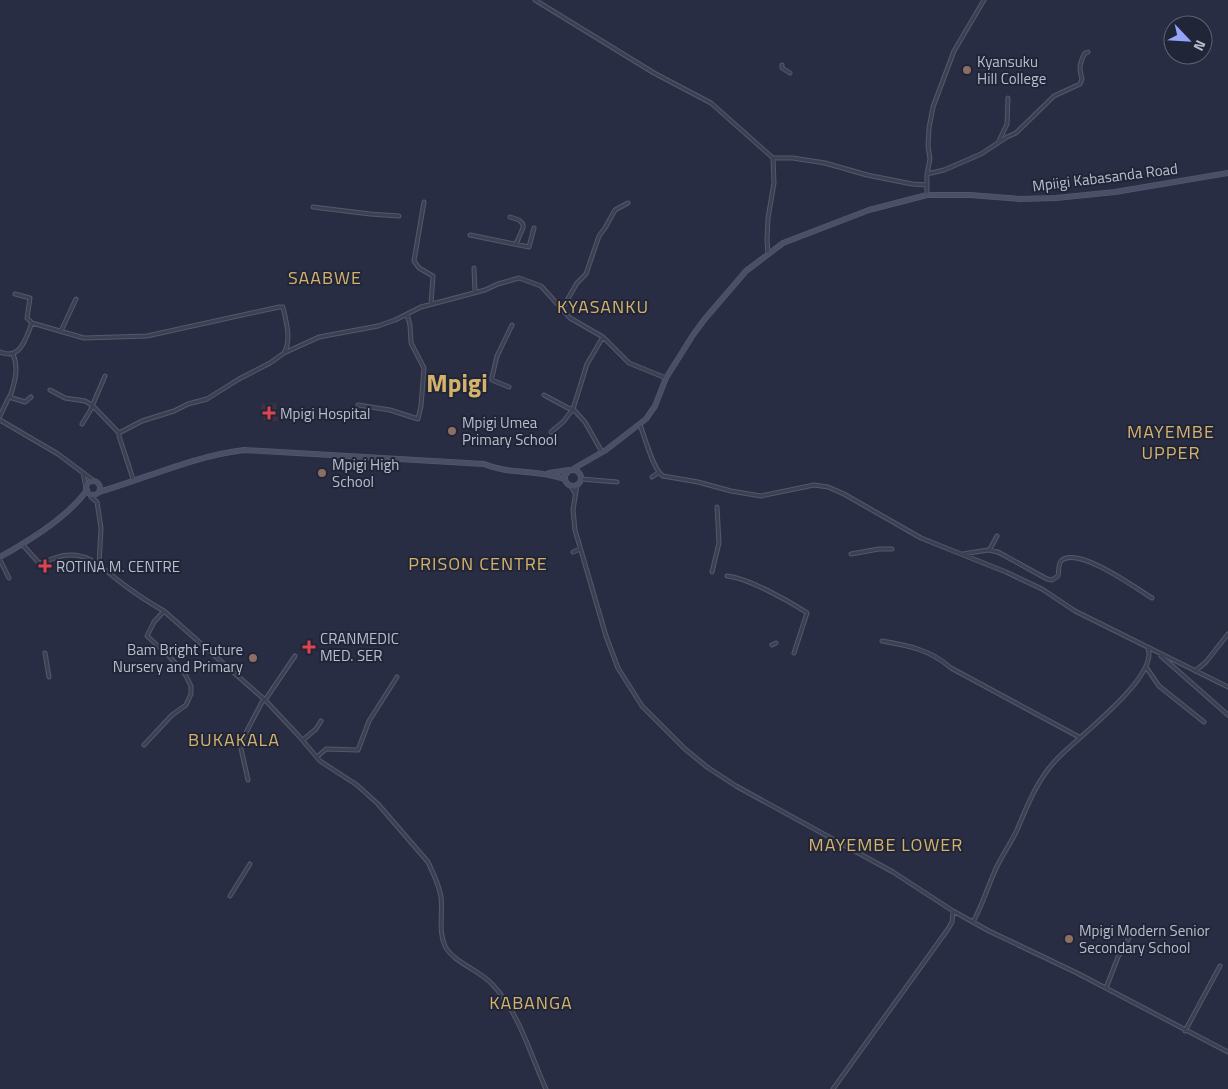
<svg xmlns="http://www.w3.org/2000/svg" width="1228" height="1089" font-family="'Titillium Web',sans-serif">
<style>
.medical{fill:#3a3444}
.lines{fill:none;stroke-linecap:round;stroke-linejoin:round}
.minor-casing{stroke:#55586a;stroke-width:5}
.secondary-casing{stroke:#55586a;stroke-width:6}
.minor{stroke:#3c4053;stroke-width:3}
.secondary{stroke:#4a4e66;stroke-width:4.5}
.education-dot{fill:#8d6e63;stroke:#212538;stroke-width:2}
.health-dot{fill:#e0444e;stroke:#212538;stroke-width:2}
.labels{text-anchor:middle;dominant-baseline:central;stroke-width:4;stroke-linejoin:round;paint-order:stroke}
.poi-label{font-size:15px;fill:#babdcc;stroke:#212538;text-anchor:start}
.street-label{font-size:15px;fill:#babdcc;stroke:#212538}
.quarter-label{font-size:18px;letter-spacing:1px;fill:#d5b26c;stroke:#212538}
.town-label{font-size:25px;font-weight:bold;fill:#d5b26c;stroke:#212538}
</style>
<rect width="100%" height="100%" fill="#282d43"/>
<path class="medical" d="M276 403 278 421 265 422 260 410 262 404Z"/>
<g class="lines">
<g class="minor-casing">
<path id="minor" d="M535 0 654 73 711 103 773 158 774 183 768 218 767 240 768 254
M782 65V68L790 73
M999 141 1007 124 1008 98
M773 158H793L825 163 867 175 912 184 927 185
M927 174 944 170 981 154 1007 137 1016 133 1054 96 1080 84 1082 79C1079 68 1079 64 1085 53L1088 52
M927 195V174L930 159 928 146 929 128 933 107 954 51 984 0
M424 202 414 261 419 268 433 276 431 304
M313 207 370 214 399 216
M510 217 519 220 523 224V228L516 244
M470 235 529 247 534 228
M474 268 475 292
M15 294 30 298 27 318 31 322
M562 309 577 283 586 274 599 236 605 228 615 210 628 203
M61 331 76 299
M0 352C21 361 26 337 32 323L84 338 147 336 279 307H283C286 322 292 339 284 353
M509 387 492 380V377L497 356 512 325
M50 390 65 398 85 401 92 405 119 433
M544 395 568 408 573 409 585 422 602 452
M10 397C15 382 19 368 13 354
M358 405 390 410 418 419 421 406 424 368 411 343 410 325 407 314
M0 416 9 397 25 402 31 397
M0 420 58 454 94 481
M82 424 90 411 105 376
M640 425C645 437 653 470 663 476L698 482 731 491 761 496 814 485 828 487 844 494 921 538 1006 572 1042 589 1075 611 1228 687
M551 432 563 422 573 409 587 364 603 337
M83 473 86 487
M652 477 658 473
M133 479 119 436V433L142 421 174 411 188 404 207 399 239 379 270 363 284 353 319 337 378 326 395 320 421 307 485 290 498 284 519 278 541 286 570 318 603 337 629 363 666 378
M581 479 617 482
M577 485 573 510 575 530 606 636 618 668 642 706 685 749 707 767 736 786 893 872 953 911 989 931 1077 973 1228 1052
M571 486 575 493
M91 497 97 502 101 528 99 565
M22 544 39 563C49 561 59 555 69 555 91 554 103 569 119 581 133 592 148 602 164 611L265 700 298 735 320 761 357 785 378 804 428 862C433 873 439 884 441 897 443 913 438 931 445 946 453 962 479 970 492 984 519 1012 530 1054 546 1089
M988 550 998 552 1047 579 1052 580 1058 576C1059 572 1058 565 1061 561 1077 545 1137 589 1152 598
M573 552 580 549
M851 554 879 549H892
M963 554 988 550 990 549 997 536
M0 560 9 578
M712 572 719 543 717 507
M727 576C748 578 787 600 806 612L807 613 794 653
M882 641C907 645 931 650 951 668L1079 737
M772 645 776 643
M45 653 49 677
M1161 656 1228 715
M1146 667 1159 686 1204 722
M1195 671 1206 662 1228 634
M303 740 316 729 321 721
M144 745 172 715 186 705 191 694V686L185 674 167 654 147 636 154 622 164 611
M317 757 326 749 358 750 369 721 397 677
M248 780 240 744 262 702 265 700 295 656
M230 896 250 864
M973 922C982 906 987 889 994 873 1000 858 1010 845 1017 830 1028 804 1038 778 1058 758 1078 737 1159 677 1148 648
M1106 988 1118 957 1134 929
M1185 1031 1220 966
M833 1089 948 929 952 922 953 911"/>
</g>
<g class="secondary-casing">
<path id="secondary" d="M573 469 606 450 646 419 655 406 666 378 693 335 704 320 746 271 783 243 869 210 927 195H970L1020 199 1056 198 1115 192 1228 173
M565 478a8 8 0 1 1 16 0a8 8 0 1 1-16 0Z
M549 473 569 470
M86 488a7 7 0 1 1 14 0a7 7 0 1 1-14 0Z
M99 492C147 478 194 456 244 450L484 464C510 475 539 469 564 479
M0 557C27 542 69 516 87 490"/>
</g>
<use href="#minor" class="minor"/>
<use href="#secondary" class="secondary"/>
</g>
<g class="education-dot">
<circle cx="967" cy="70" r="5"/>
<circle cx="452" cy="431" r="5"/>
<circle cx="322" cy="473" r="5"/>
<circle cx="253" cy="658" r="5"/>
<circle cx="1069" cy="939" r="5"/>
</g>
<g class="health-dot">
<path d="M266.5 405.5h5v5h5v5h-5v5h-5v-5h-5v-5h5z"/>
<path d="M42.5 558.5h5v5h5v5h-5v5h-5v-5h-5v-5h5z"/>
<path d="M306.5 639.5h5v5h5v5h-5v5h-5v-5h-5v-5h5z"/>
</g>
<g class="labels">
<g class="poi-label">
<text x="977" y="61">Kyansuku<tspan x="977" dy="17">Hill College</tspan></text>
<text x="280" y="413">Mpigi Hospital</text>
<text x="462" y="422">Mpigi Umea<tspan x="462" dy="17">Primary School</tspan></text>
<text x="332" y="464">Mpigi High<tspan x="332" dy="17">School</tspan></text>
<text x="56" y="566">ROTINA M. CENTRE</text>
<text x="320" y="638">CRANMEDIC<tspan x="320" dy="17">MED. SER</tspan></text>
<text x="243" y="649" text-anchor="end">Bam Bright Future<tspan x="243" dy="17">Nursery and Primary</tspan></text>
<text x="1079" y="930">Mpigi Modern Senior<tspan x="1079" dy="17">Secondary School</tspan></text>
</g>
<g class="street-label">
<text transform="translate(1105 177) rotate(-7)">Mpiigi Kabasanda Road</text>
</g>
<g class="quarter-label">
<text x="325" y="277">SAABWE</text>
<text x="603" y="306">KYASANKU</text>
<text x="1171" y="431">MAYEMBE<tspan x="1171" dy="21">UPPER</tspan></text>
<text x="478" y="563">PRISON CENTRE</text>
<text x="234" y="739">BUKAKALA</text>
<text x="886" y="844">MAYEMBE LOWER</text>
<text x="531" y="1002">KABANGA</text>
</g>
<g class="town-label">
<text x="457" y="383">Mpigi</text>
</g>
</g>
<g transform="translate(1188 40) rotate(115)"><circle r="24" fill="#212538" stroke="#5e6273"/>
<path d="M0-4L9 19L0 12L-9 19Z" fill="#95a4f6"/>
<text y="-8" font-size="14" font-weight="bold" text-anchor="middle" fill="#babdcc">N</text>
</g>
</svg>
